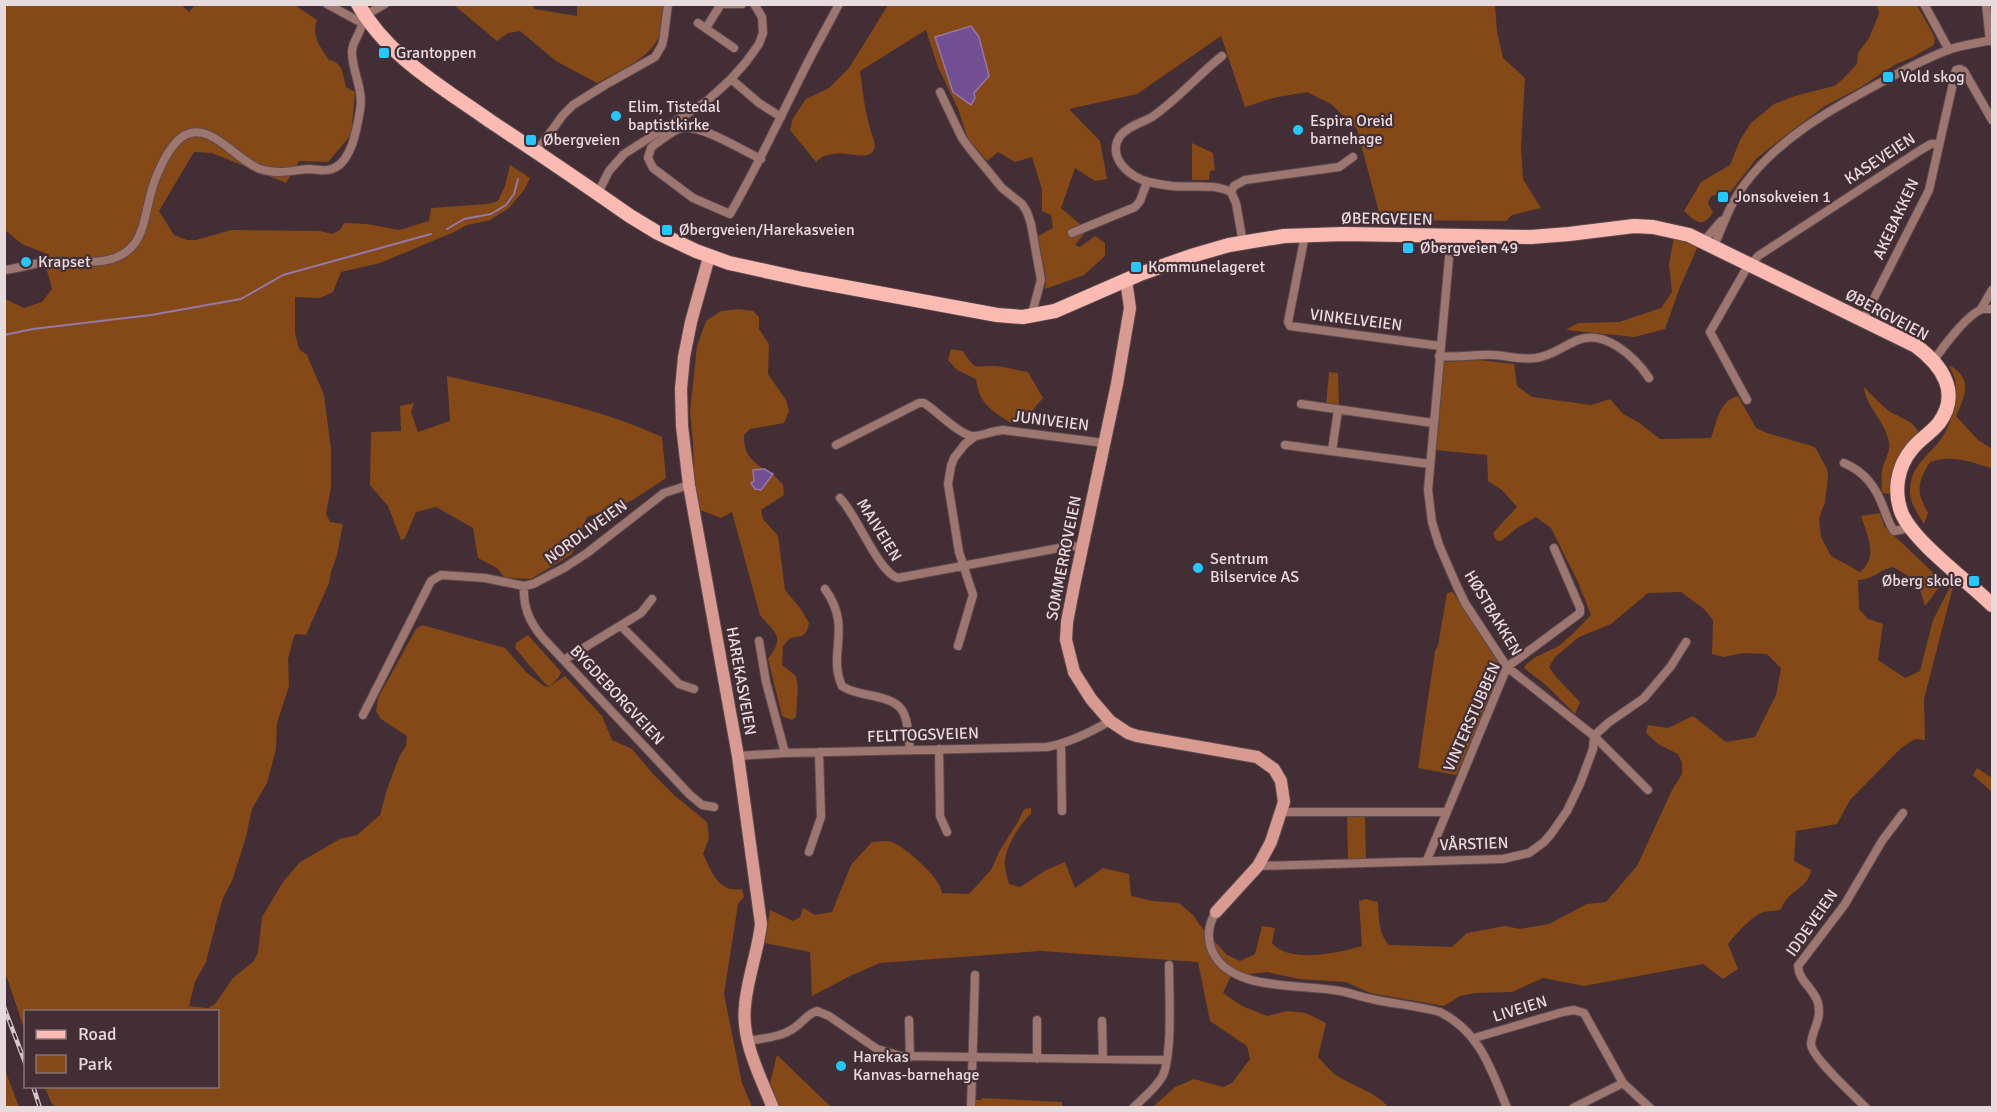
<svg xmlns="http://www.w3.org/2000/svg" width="1997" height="1112" font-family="Signika,sans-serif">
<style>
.green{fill:#854917;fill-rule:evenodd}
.water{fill:#724e92;stroke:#9578a9;stroke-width:1.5}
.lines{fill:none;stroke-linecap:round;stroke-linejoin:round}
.stream{stroke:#9578a9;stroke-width:2}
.street-casing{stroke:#5d4a4f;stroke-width:10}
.secondary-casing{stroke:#5d4a4f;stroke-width:14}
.primary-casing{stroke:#5d4a4f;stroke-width:16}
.street{stroke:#9d7670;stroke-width:8}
.secondary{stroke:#d89a91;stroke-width:12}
.primary{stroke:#fbbbb2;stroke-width:14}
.rail-casing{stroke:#d4c6ca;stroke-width:4.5}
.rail{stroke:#422e34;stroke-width:2;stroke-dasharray:7;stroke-linecap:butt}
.poi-dot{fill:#23c9fe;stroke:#422e34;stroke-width:2}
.labels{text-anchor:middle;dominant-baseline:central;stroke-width:4.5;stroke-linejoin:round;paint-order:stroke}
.poi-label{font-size:16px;fill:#e8dbde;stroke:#422e34;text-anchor:start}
.street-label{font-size:16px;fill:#e8dbde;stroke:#422e34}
</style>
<rect width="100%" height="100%" fill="#422e34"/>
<path class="green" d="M180 4 189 12 195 5H295L317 20C311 35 320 47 329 60 343 62 343 75 346 87L355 92 351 135 328 162 299 161 286 183 212 153 194 152 159 211 174 235 187 240H196L231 230 320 231 332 234 340 230 344 223 367 224 399 230 429 221 431 208 488 204 498 201 505 186 510 165 530 178 524 190 509 208 490 220 467 225 452 233 380 263 341 272 333 292 320 298 295 297V333L299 349 307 355 324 395 331 449V487L326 514 330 522 343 524 337 555 331 572 329 583 306 635 297 634 294 636 288 659 289 686 277 723 276 749 267 783 252 809 246 837 232 881 223 898 217 919 206 962 195 982 189 1006 208 1008 215 1004 233 978 254 961 258 952 262 917 283 882 300 862 340 839 357 835 380 815 387 789 400 755 406 746 407 736 381 719 376 711 378 698 416 629 422 625 505 648 526 672 544 686 549 687 550 686 546 685 515 648 516 643 528 635 561 672 559 677 550 686 565 676 602 716 612 740 632 749 654 775 674 795 707 822 709 838 703 854C712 872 718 893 742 889L744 897 738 904 724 994 742 1083 752 1107H56L51 1102 45 1087 218 1086V1012H26L25 1031 5 972V299L24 308 42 302 52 289 47 271V254L22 244 5 230V5Z
M454 5H532L535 9 577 16V5H663C661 14 662 24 660 33 654 57 617 72 597 83L556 61 520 31 508 33 497 41Z
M888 5H1495L1497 32 1503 58 1525 78 1521 147 1523 179 1541 208 1512 215 1506 221 1381 220 1357 129 1331 104 1307 92 1273 98 1245 107 1221 36 1137 94 1069 109 1100 141 1107 179 1095 181 1075 168 1061 208 1087 230 1075 245 1080 247 1095 236 1105 243V256L1084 275 1045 289 1046 279 1038 236 1053 228 1051 215 1042 211V189L1032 157 1015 162 998 152 987 161 968 139 958 109 938 67 926 30 860 71C863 93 865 112 871 132 873 138 877 145 873 151 865 164 835 143 816 162L790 130 793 118 806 99 829 88 849 68ZM935 37 986 64 989 76 974 93 948 80 944 59Z
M1877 5H1917L1935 38 1934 45 1911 58 1896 64 1861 87 1825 106 1791 131 1757 158 1724 200 1716 195 1711 196 1708 203 1713 212C1703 229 1696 222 1684 211L1701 182 1730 165 1740 140 1751 123 1774 104 1795 96 1834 86 1843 79 1857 64 1858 53 1869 38 1879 14Z
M1192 143 1213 153 1215 170 1210 171 1209 180H1192Z
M1674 237 1698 246 1680 287 1665 329 1634 337 1566 330 1578 323 1619 322 1661 308 1672 292 1669 264Z
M739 309 753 311 759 317V329L769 344 768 374 786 400 789 411 784 423 750 429 744 435C744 453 749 459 764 469L765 486 773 474 783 485 784 495 761 510 763 519 778 536 785 590 800 608 809 623 807 631 802 636 790 638 783 646 782 665 796 676 798 687 796 717 792 720 782 716 768 659C786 635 775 634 760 615L732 512 721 518 700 510 694 481 693 442 690 412 697 346 706 321 721 311Z
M951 349 963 351C976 371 973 366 994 366 1005 366 1017 371 1028 372L1043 398 1026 418 1011 423C991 410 979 404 976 379L957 370 948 360Z
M1479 360 1514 364 1517 386 1532 397 1591 405 1610 399 1623 414 1638 422 1660 439 1711 438C1718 420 1718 402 1738 396L1756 428 1767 433 1815 447 1827 469 1828 477 1825 502 1819 519 1821 537 1831 556 1860 572C1879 557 1867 535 1861 516L1880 513 1884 526 1943 582 1925 606C1919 582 1914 579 1893 567 1876 571 1876 579 1858 580L1859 609 1868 619 1883 624 1878 660 1905 678 1920 671 1933 620 1951 585 1954 583 1924 699 1925 740 1915 739 1901 748 1850 800 1837 824 1796 831 1794 861 1811 870C1808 889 1788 890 1781 909 1775 912 1767 910 1761 913 1750 918 1735 935 1728 944L1738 969 1723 979 1703 964 1584 986 1543 978 1512 992 1475 993 1460 996 1444 1006 1370 993 1346 982 1299 979 1267 972 1231 976 1223 993 1242 1006 1267 1016 1287 1011 1306 1013 1326 1023 1318 1057C1324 1063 1331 1073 1339 1077 1355 1087 1376 1092 1388 1107H1153L1175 1087 1194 1079 1223 1087 1232 1083 1250 1059 1247 1046 1210 1021 1198 962 1041 951 880 963 852 975 812 996 810 952 765 943 770 910 793 921 800 917 803 908 815 915 832 912 851 865 872 842C878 842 886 840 892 842 905 847 941 878 942 893L969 894 991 870 999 852 1019 820 1024 809 1031 808V814C1021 822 1006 847 1005 860 1004 868 1007 876 1009 884L1020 887 1046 870 1065 862 1075 888 1103 868 1129 874 1131 896 1153 901 1179 903 1194 916 1199 924 1227 955 1240 961 1255 954 1262 926 1275 928 1272 943C1289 964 1339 953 1362 946L1359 901 1366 899 1378 902C1379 917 1378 933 1389 945L1452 947 1467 933 1505 926 1520 929 1549 924 1587 904 1606 902 1637 866 1672 790 1682 774V763L1678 754 1658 744 1646 733 1648 725 1668 728 1693 716 1726 742 1755 737 1776 695 1781 668 1767 654 1743 653 1724 657 1712 654 1713 620 1704 609 1681 592 1648 593 1611 624 1579 637 1555 657 1549 667 1556 677 1580 702 1575 714 1547 686 1524 668C1532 655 1548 653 1560 645 1571 636 1581 625 1591 615L1578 582 1551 528 1536 517 1517 528 1501 541 1496 540 1493 533 1517 507 1502 490 1488 481 1487 455 1435 450 1443 362Z
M1949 365C1974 379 1965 395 1956 416L1978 440 1992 449V468C1970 462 1952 454 1930 462 1917 483 1916 491 1928 513L1924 524C1918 514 1909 502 1910 490 1911 463 1931 455 1943 436 1951 423 1957 402 1956 387 1956 379 1952 372 1949 365Z
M1329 372 1338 373 1339 405 1326 406Z
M447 376C520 393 594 406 662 437L666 478 631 501 587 517 572 554 531 579 505 578 497 568 478 558 473 528 436 507 416 512 405 538 401 540 388 506 370 485 371 432 401 431 400 406 414 403 411 412 418 432 450 421Z
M1864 387C1872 395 1880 404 1889 411 1901 419 1912 419 1919 433 1898 456 1892 462 1890 494L1882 493C1882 486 1881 477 1882 470 1884 461 1891 451 1889 442 1886 423 1865 405 1864 387Z
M1453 592 1498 662 1500 672 1499 678 1456 775 1418 768 1435 651 1438 646 1447 593Z
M1977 768 1992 778V792L1973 775Z
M1347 816H1365L1366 859H1348Z
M777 1055 831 1107H780L770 1083Z
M4 1070H5L19 1107H5Z
M982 1098 1062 1102V1107H976V1100H981Z"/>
<path class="water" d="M971 26 979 37 989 76 974 93 975 98 971 105 953 92 935 37Z
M764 469 773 474 761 490 755 489 751 483 754 481 753 470Z"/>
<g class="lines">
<path class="stream" d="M447 229 464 219 491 214 506 205 514 194 518 179
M4 335 33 329 151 315 241 299 283 275 431 234"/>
<g class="street-casing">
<path id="street" d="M327 4 362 23H366
M723 4H742
M1924 4 1949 50
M1986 4 1990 41
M364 16 385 4
M698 23 734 48
M706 28 721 4
M1222 56C1198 75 1177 100 1152 117 1141 123 1128 126 1120 136 1106 157 1130 178 1149 182 1157 184 1164 185 1172 186 1192 188 1213 183 1231 192L1236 203 1243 243
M731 79 759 103 781 117
M940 92 962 138 970 149 1002 188 1022 204 1027 212 1031 224 1041 280 1031 317
M536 152 563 115 573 105 605 85 655 57 662 45 664 36 668 4
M761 159C741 150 703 125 682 128 672 130 662 140 654 145L651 148 648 158 653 168 693 198 730 214C756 169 777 124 800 78 812 53 826 29 839 4
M1231 192 1234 186 1245 180 1339 167 1353 157
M598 193 609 171 624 154 707 101 731 79 746 62 759 44 763 33 762 17 754 4
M1072 233 1135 207 1140 201 1147 182
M1305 235 1288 322 1290 326 1440 346
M1451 236 1428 490 1432 522 1439 545 1455 582 1465 603 1507 667 1594 736 1648 790
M1704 241 1721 221
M1714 246C1723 225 1730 204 1744 185 1778 139 1828 111 1878 84 1900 72 1924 59 1948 50 1962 45 1978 43 1992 40
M1751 265 1758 256 1919 151 1931 144H1939
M4 270C18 269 31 264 45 262 72 259 115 271 135 243 147 226 147 196 157 175 162 163 171 145 182 137 209 118 236 161 260 169 277 175 293 170 309 169 317 169 324 172 332 169 352 162 357 128 360 110 364 89 352 72 352 52 352 41 361 34 362 23
M1981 309 1992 290
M1863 320 1929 190 1956 70 1960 69 1964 71 1992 120
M1439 356C1458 358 1476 354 1494 355 1508 356 1522 360 1536 358 1552 356 1563 346 1578 340 1605 329 1635 357 1649 378
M1934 360C1943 347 1968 313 1983 309 1986 309 1989 309 1992 309
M1747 400 1710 332 1749 264
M1301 404 1433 423
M836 445 919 403H924C936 410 962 438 975 436 985 435 991 431 1003 430L1104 443
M1285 445 1430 464
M1332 451 1338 410
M1844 463C1865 472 1876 487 1884 509 1887 517 1889 524 1894 531L1910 528
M840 498C857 515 878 572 898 578L1070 546 1082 547
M524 586C523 607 529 621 542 637L689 794 702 805 714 807
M825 589C853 628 827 653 842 686 849 691 856 692 864 694 907 702 906 709 910 750
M621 626 679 684 694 689
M759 641 766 682 785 753
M958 646 973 595 959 552 948 484 951 466 954 458 965 444 974 437
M564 660 641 613 652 599
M363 715 431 581 441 575 485 578 524 586 533 584 564 568 587 553 664 493 689 485
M1061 744 1062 811
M939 749 940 816 947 832
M738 756 785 753 1047 747C1069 743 1091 732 1110 721
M1282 812H1447
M809 852 821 817 819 752
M1427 860 1507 667 1580 613V608L1554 548
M1258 866 1503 859 1529 853 1544 842 1551 834 1567 811 1580 784 1593 749 1594 736 1608 723 1644 698 1671 666 1686 642
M1216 912C1209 923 1207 936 1211 948 1227 993 1302 983 1340 991 1351 993 1361 997 1372 999 1394 1004 1418 1006 1440 1012 1480 1032 1491 1069 1507 1108
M909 1020 910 1057
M1037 1020V1059
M1102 1021 1103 1059
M1474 1038 1563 1012 1574 1010 1584 1013 1623 1083 1650 1108
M749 1041C764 1038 782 1037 794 1028 803 1022 807 1014 817 1011L829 1016 877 1049 901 1056 1166 1060
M971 1108 975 975
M1133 1108C1142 1099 1155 1089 1162 1077 1173 1058 1169 989 1169 965
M1573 1108 1623 1083
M1866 1108C1855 1096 1811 1057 1811 1044 1812 1029 1822 1021 1818 1003 1814 988 1799 982 1798 966L1845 904 1882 841 1903 813"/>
</g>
<g class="secondary-casing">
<path id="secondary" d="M709 257 691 322 684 357 681 389 682 426 689 485 738 756 761 924C758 952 747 979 745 1006 741 1040 760 1076 773 1108
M1126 280 1130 308 1117 384 1075 581 1067 622 1066 640 1074 672 1091 699 1110 721 1128 733 1137 736 1257 757 1274 769 1281 781 1284 802 1271 842 1258 866 1216 912"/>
</g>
<g class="primary-casing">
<path id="primary" d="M358 4C388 57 442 87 490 121 537 152 584 184 630 216L658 233 696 251 729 263 802 279 997 315 1023 317 1055 311 1140 274 1191 256 1229 245 1284 236 1344 234 1531 237 1569 234 1634 226 1653 227 1689 235 1916 346C1942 365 1961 393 1939 423 1931 433 1920 439 1912 449 1897 467 1893 492 1902 514 1915 543 1968 581 1992 605"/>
</g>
<use href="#street" class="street"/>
<use href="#secondary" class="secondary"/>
<use href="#primary" class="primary"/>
<g class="rail-casing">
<path id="rail" d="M4 1007 26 1065
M33 1086 40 1108"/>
</g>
<use href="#rail" class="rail"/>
</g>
<g class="poi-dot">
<rect x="378" y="47" width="12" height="12" rx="3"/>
<rect x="1882" y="71" width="12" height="12" rx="3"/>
<circle cx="616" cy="116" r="6"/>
<circle cx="1298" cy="130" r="6"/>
<rect x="525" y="134" width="12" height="12" rx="3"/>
<rect x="1717" y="191" width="12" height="12" rx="3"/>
<rect x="661" y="224" width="12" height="12" rx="3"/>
<rect x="1402" y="242" width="12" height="12" rx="3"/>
<circle cx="26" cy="262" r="6"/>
<rect x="1130" y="261" width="12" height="12" rx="3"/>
<circle cx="1198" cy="568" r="6"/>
<rect x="1968" y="575" width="12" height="12" rx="3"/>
<circle cx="841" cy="1066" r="6"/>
</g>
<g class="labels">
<g class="poi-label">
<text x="396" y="53">Grantoppen</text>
<text x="1900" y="77">Vold skog</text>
<text x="628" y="107">Elim, Tistedal<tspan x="628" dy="18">baptistkirke</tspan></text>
<text x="1310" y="121">Espira Oreid<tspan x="1310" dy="18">barnehage</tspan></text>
<text x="543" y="140">Øbergveien</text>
<text x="1735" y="197">Jonsokveien 1</text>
<text x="679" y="230">Øbergveien/Harekasveien</text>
<text x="1420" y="248">Øbergveien 49</text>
<text x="38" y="262">Krapset</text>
<text x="1148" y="267">Kommunelageret</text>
<text x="1210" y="559">Sentrum<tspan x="1210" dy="18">Bilservice AS</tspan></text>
<text x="1962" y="581" text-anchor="end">Øberg skole</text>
<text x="853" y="1057">Harekas<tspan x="853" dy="18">Kanvas-barnehage</tspan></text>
</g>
<g class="street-label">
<text transform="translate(1880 159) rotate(-33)">KASEVEIEN</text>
<text transform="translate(1387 219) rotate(1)">ØBERGVEIEN</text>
<text transform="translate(1896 219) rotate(-65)">AKEBAKKEN</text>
<text transform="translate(1887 315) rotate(28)">ØBERGVEIEN</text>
<text transform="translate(1356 320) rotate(7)">VINKELVEIEN</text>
<text transform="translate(1051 421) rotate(7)">JUNIVEIEN</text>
<text transform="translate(879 530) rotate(58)">MAIVEIEN</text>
<text transform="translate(586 532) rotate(-36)">NORDLIVEIEN</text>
<text transform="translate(1064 558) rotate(-79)">SOMMERROVEIEN</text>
<text transform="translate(1493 613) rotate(59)">HØSTBAKKEN</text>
<text transform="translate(741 681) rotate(80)">HAREKASVEIEN</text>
<text transform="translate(617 695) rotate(47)">BYGDEBORGVEIEN</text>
<text transform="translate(1472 717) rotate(-66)">VINTERSTUBBEN</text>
<text transform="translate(923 735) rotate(-2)">FELTTOGSVEIEN</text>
<text transform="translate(1474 844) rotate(-2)">VÅRSTIEN</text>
<text transform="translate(1812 923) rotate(-55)">IDDEVEIEN</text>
<text transform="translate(1520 1009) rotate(-17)">LIVEIEN</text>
</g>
</g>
<rect width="1997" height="1112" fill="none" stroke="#e8dbde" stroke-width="12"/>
<rect x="24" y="1010" width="195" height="78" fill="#422e34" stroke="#847378" stroke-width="1.5"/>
<rect x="36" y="1030" width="30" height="9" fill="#fbbbb2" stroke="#847378" stroke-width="1.5"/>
<text x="78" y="1040" font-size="18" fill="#e8dbde">Road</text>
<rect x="36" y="1055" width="30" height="18" fill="#854917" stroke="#847378" stroke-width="1.5"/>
<text x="78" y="1070" font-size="18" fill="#e8dbde">Park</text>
</svg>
